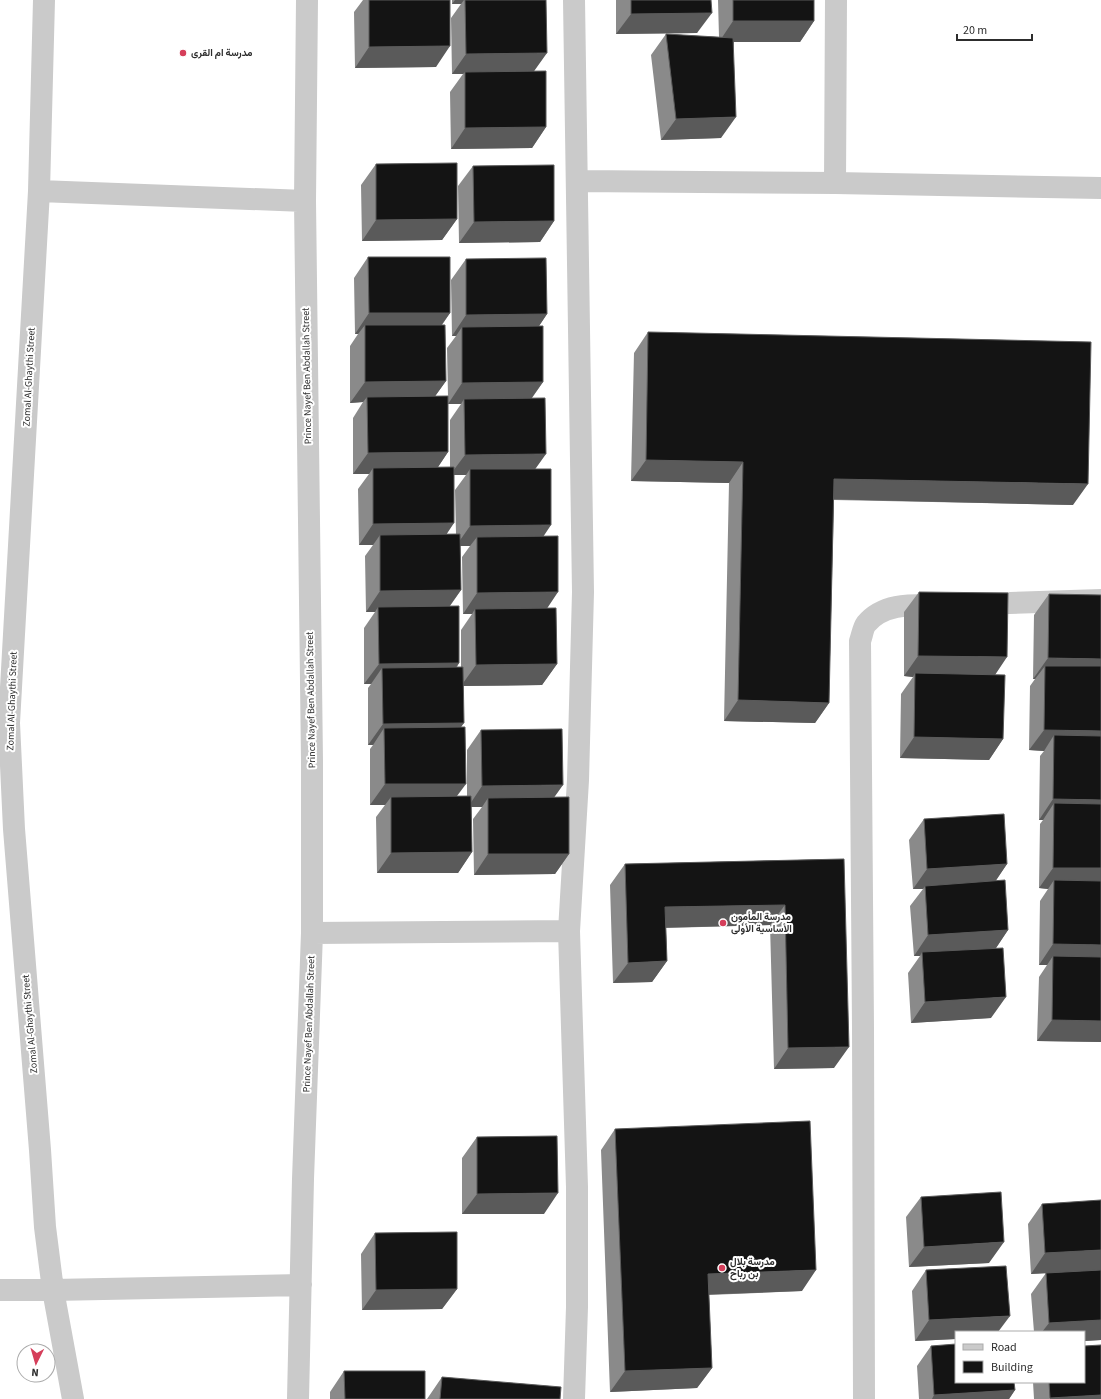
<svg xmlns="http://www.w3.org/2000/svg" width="1101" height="1399" font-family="'Source Sans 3',Vazirmatn,sans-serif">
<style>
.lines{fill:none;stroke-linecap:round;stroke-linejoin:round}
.minor{stroke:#cacaca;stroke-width:22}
.wall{fill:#8a8a8a;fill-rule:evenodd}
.shaded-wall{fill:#5a5a5a}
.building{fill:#141414;stroke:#5a5a5a}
.poi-dot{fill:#d53e5a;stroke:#fff;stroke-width:1.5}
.labels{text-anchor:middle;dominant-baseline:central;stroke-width:4;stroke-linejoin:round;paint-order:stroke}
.poi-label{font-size:10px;font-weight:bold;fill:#2d2d2d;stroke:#fff;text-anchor:start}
.street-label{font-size:10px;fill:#2d2d2d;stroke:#fff}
</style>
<rect width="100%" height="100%" fill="#fff"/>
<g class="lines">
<path class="minor" d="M44 0 39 191 9 723 14 829 40 1150 45 1227 53 1290 73 1399
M574 0 583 592 578 780 569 931 577 1187V1307L574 1399
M577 181 835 183 1101 188
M835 183 836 0
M39 191 305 201
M978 604 1101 600
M312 933 569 931
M0 1290H53L301 1285
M298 1399 303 1179 312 933V761L305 201 307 0
M864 1399 863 1028 860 641C862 636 863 628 866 624 884 602 915 605 939 605"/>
</g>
<path class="wall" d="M363 0H450L436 67 355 68 354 12Z
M452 0H546L534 71 546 127 532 148 451 149 450 92 463 74H452L451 18 461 4H452Z
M616 0H711L697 33 616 34Z
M718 0H814V21L800 42H734L721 138 661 140 651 55 666 34 719 37Z
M376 164 457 219 442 240 362 241 361 185Z
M473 166 554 221 540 242 459 243 458 186Z
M368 257 450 313 442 325 446 381 435 396H448L447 348 456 336H452L451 280 466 259 547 314 539 326 543 382 532 398 535 469 543 536 547 608 557 664 542 685 463 686 457 796H467V750L481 730 554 797 569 854 555 874 474 875 473 819 482 807H471L472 852 458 873H377L376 817 385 805H370V749L373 745H368V688L371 684H364V628L375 612H366L365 556 373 545H359L358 489 369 474H353V418L363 402 350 403V346L358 334H355L354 278ZM448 404H461L450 420V467H438L448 452ZM454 475H466L455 490 456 534H447ZM460 546H470L462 557 463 614H472L461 630V667H457L459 663 450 606 461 590Z
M648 332 1073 505 834 500 829 703 815 723 724 721 729 483 631 481 634 353Z
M919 592 995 675 1003 739 989 760 900 758 901 694 913 677 904 676V612Z
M1049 594 1101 1042 1037 1041 1039 977 1047 965H1039L1040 901 1048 889 1039 888 1040 824 1043 820H1039L1040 756 1044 751 1029 750 1030 686 1035 679H1033L1034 615Z
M924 819 1007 864 995 881 1008 930 996 948 991 1018 911 1023 908 973 920 956H914L910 906 923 889H913L909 840Z
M844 859 834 1068 774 1069 770 925 666 928 667 961 652 982 613 983 610 885 625 864Z
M615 1129 802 1291 709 1295 712 1368 697 1388 610 1392 601 1150Z
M477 1137 544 1214H462V1158Z
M921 1197 989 1263 909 1267 906 1217Z
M1042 1204 1101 1270 1031 1274 1028 1224Z
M375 1233 457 1289 442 1309 362 1310 361 1254Z
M926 1270 956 1332V1339L915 1341 912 1291Z
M1101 1270V1340L1084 1341V1332H1034L1031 1294 1046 1273Z
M931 1346 1015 1390 1009 1399H919L917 1366Z
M344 1371 425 1399H330V1392Z
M442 1377 560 1399H427Z
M1033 1382H1084L1101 1399H1034Z"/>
<path class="shaded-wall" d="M455 0H464L461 4H452Z
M712 13 697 33 616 34 631 14Z
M733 21H814L800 42H719Z
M450 46 436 67 355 68 369 47Z
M547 53 532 74 465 72 463 74H452L466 54Z
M736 117 721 138 661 140 676 119Z
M546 127 532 148 451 149 465 128Z
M457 219 442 240 362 241 376 220Z
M554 221 540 242 459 243 474 222Z
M369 313H450L435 334 365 325 358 334H355Z
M547 314 533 335 462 327 456 336H452L466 315Z
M446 381 431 402 367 397 363 402 350 403 365 382Z
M543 382 528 403 464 399 461 404H448L462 383Z
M448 452 434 473 373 468 369 474H353L368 453Z
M546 454 531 475 470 469 466 475H450L465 455Z
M646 460 743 462 729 483 631 481Z
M834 479 1088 484 1073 505 819 499Z
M454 523 440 544 380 535 373 545H359L373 524Z
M551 525 537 546 477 537 470 546H456L470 526Z
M461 590 446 611 378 607 375 612H366L380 591Z
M558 592 544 613 475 609 472 614H463L477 593Z
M918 656 1007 657 993 678 915 673 913 677 904 676Z
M1048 658 1101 659V680L1045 666 1035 679H1033Z
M459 663 445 683 382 668 371 684H364L379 664Z
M557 664 542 685 461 686 476 665Z
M738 700 829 703 815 723 724 721Z
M464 723 449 744 384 728 373 745H368L383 724Z
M1044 730 1101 731V752L1054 735 1044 751 1029 750Z
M914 737 1003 739 989 760 900 758Z
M385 784H466L451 804 391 797 385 805H370Z
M563 785 548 806 488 798 482 807H468L482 786Z
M1053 799 1101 800V821L1054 803 1043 820H1039Z
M472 852 458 873H377L391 853Z
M488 854H569L555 874 474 875Z
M1007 864 993 885 925 886 923 889H913L927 869Z
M1053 868H1101V889L1054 880 1048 889 1039 888Z
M785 905 770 925 651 928 665 907Z
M1008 930 994 951 922 952 920 956H914L928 935Z
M1053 944 1101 945V966L1053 956 1047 965H1039Z
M667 961 652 982 613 983 628 963Z
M1006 997 991 1018 911 1023 925 1002Z
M1052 1020 1101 1021V1042L1037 1041Z
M849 1047 834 1068 774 1069 788 1048Z
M558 1193 544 1214H462L477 1194Z
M1004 1242 989 1263 909 1267 924 1247Z
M1101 1250V1270L1031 1274 1045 1253Z
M816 1270 802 1291 694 1295 708 1274Z
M457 1289 442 1309 362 1310 376 1290Z
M1010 1316 998 1332H956V1339L915 1341 929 1320Z
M1101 1320V1340L1084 1341V1332H1042L1049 1323Z
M712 1368 697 1388 610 1392 625 1371Z
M1015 1390 1009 1399H932L934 1395Z
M1101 1395V1399H1050V1398Z"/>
<path class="building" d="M369 0H450V46L369 47Z
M465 0H546L547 53 466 54Z
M631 0H711L712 13 631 14Z
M733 0H814V21H733Z
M666 34 733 38 736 117 676 119Z
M546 71V127L465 128V72Z
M457 163V219L376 220V164Z
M554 165V221L474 222 473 166Z
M368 257H450V313H369Z
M546 258 547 314 466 315V259Z
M365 325H445L446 381 365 382Z
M543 326V382L462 383V327Z
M648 332 1091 342 1088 484 834 479 829 703 738 700 743 462 646 460Z
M448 396V452L368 453 367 397Z
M545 398 546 454 465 455 464 399Z
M454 467V523L373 524V468Z
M470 469H551V525L470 526Z
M460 534 461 590 380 591V535Z
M558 536V592L477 593V537Z
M919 592 1008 593 1007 657 918 656Z
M1049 594 1101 595V659L1048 658Z
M459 606V663L379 664 378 607Z
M556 608 557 664 476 665 475 609Z
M1045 666H1101V731L1044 730Z
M463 667 464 723 383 724 382 668Z
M915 673 1005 675 1003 739 914 737Z
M465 727 466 784H385L384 728Z
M562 729 563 785 482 786 481 730Z
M1054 735 1101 736V800L1053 799Z
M471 796 472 852 391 853V797Z
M569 797V854H488V798Z
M1054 803 1101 804V868H1053Z
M1004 814 1007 864 927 869 924 819Z
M844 859 849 1047 788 1048 785 905 665 907 667 961 628 963 625 864Z
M1005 880 1008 930 928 935 925 886Z
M1054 880 1101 881V945L1053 944Z
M1003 948 1006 997 925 1002 922 952Z
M1053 956 1101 957V1021L1052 1020Z
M810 1121 816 1270 708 1274 712 1368 625 1371 615 1129Z
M557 1136 558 1193 477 1194V1137Z
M1001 1192 1004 1242 924 1247 921 1197Z
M1101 1200V1250L1045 1253 1042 1204Z
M457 1232V1289L376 1290 375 1233Z
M1006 1266 1010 1316 929 1320 926 1270Z
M1101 1270V1320L1049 1323 1046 1273Z
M956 1344V1382H1014L1015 1390 934 1395 931 1346Z
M1101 1345V1395L1050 1398 1049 1382H1084V1346Z
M344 1371H425V1399H345Z
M442 1377 561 1387 560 1399H440Z"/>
<g class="poi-dot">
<circle cx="183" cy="53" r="4"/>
<circle cx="723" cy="923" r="4"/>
<circle cx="722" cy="1268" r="4"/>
</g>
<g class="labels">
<g class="poi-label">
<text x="191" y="53">مدرسة ام القرى</text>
<text x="731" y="917">مدرسة المأمون<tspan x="731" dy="12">الأساسية الأولى</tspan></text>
<text x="730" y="1262">مدرسة بلال<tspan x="730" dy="12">بن رباح</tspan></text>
</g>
<g class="street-label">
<text transform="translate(307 376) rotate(-91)">Prince Nayef Ben Abdallah Street</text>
<text transform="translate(29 377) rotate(-87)">Zomal Al-Ghaythi Street</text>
<text transform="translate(311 700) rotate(-91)">Prince Nayef Ben Abdallah Street</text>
<text transform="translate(12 701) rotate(-88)">Zomal Al-Ghaythi Street</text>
<text transform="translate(30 1024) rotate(-95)">Zomal Al-Ghaythi Street</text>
<text transform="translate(309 1024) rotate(-88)">Prince Nayef Ben Abdallah Street</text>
</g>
</g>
<rect x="955" y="1331" width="130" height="52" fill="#ffffff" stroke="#ababab"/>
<rect x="963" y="1344" width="20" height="6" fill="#cacaca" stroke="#ababab"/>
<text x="991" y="1351" font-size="12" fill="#2d2d2d">Road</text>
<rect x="963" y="1361" width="20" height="12" fill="#141414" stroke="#ababab"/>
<text x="991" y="1371" font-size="12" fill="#2d2d2d">Building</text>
<g transform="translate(36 1363) rotate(185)"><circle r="19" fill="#ffffff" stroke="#ababab"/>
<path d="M0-3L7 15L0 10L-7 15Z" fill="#d53e5a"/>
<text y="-6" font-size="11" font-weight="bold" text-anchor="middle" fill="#2d2d2d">N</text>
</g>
<path d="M957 34v6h75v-6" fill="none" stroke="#2d2d2d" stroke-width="2"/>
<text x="963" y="34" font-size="12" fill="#2d2d2d" stroke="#ffffff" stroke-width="3" paint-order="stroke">20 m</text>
</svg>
